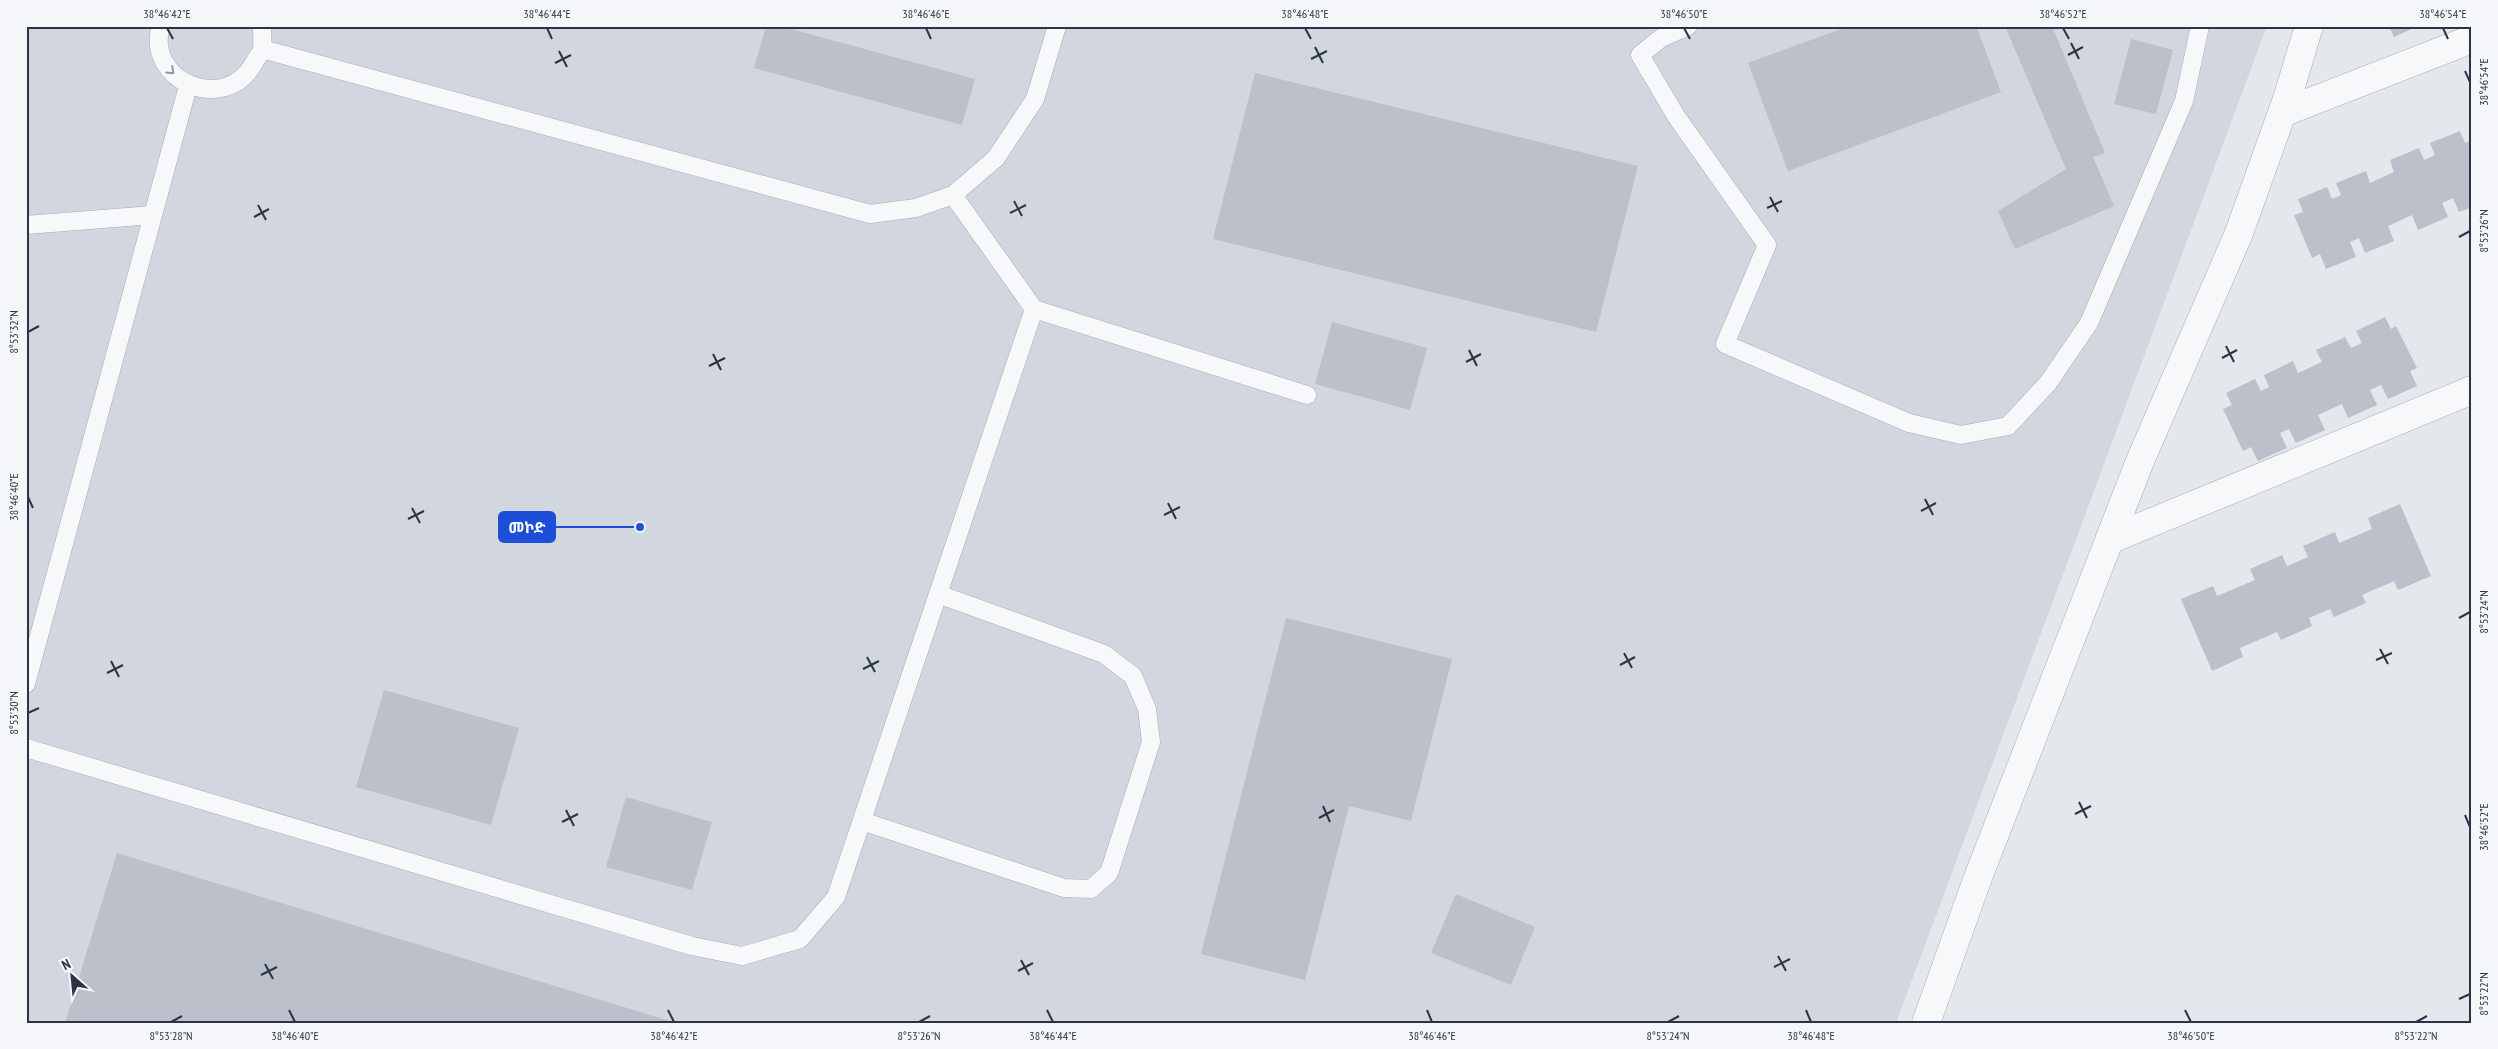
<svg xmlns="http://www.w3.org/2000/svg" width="2498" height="1049" font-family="'PT Sans Narrow','Noto Sans Ethiopic',sans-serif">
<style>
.built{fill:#d2d6de}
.building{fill:#bbc0ca}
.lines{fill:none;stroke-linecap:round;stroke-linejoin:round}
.service-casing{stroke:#a9aeb7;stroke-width:19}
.minor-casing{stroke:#a9aeb7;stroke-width:29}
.service{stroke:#f7f8fa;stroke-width:18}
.minor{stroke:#f7f8fa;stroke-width:28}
.oneway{stroke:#9196a0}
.ticks{fill:none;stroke:#2b3445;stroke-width:2}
.leader{fill:none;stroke:#1d4ed8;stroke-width:2}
.callout-dot{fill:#1d4ed8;stroke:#f4f6f9;stroke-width:2}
.callout{fill:#1d4ed8;stroke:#1d4ed8;stroke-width:2}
.callout-label{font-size:15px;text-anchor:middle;font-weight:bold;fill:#fff}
.neatline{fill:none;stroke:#2b3445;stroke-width:2}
.ticks-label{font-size:12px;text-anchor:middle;fill:#2b3445}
</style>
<rect width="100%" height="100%" fill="#e4e7ec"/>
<path class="built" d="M26 26H2267L1896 1023H26Z"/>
<path class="building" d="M766 26H780L975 79 962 125 754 68Z
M1849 26H1976L2001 92 1788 171 1748 63Z
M2005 26H2052L2105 153 2093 157 2114 206 2015 249 1998 211 2066 169Z
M2389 26H2418L2394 37Z
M2131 39 2173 50 2156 114 2114 104Z
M1255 73 1638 166 1596 332 1213 239Z
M2460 131 2465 143 2471 140 2472 142V207L2459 212 2453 198 2442 203 2448 217 2418 230 2412 215 2388 226 2394 241 2365 253 2359 238 2350 242 2356 257 2326 269 2320 254 2312 258 2294 215 2303 212 2298 199 2327 187 2332 199 2341 195 2336 183 2366 171 2370 183 2394 172 2390 160 2419 148 2424 160 2435 155 2430 143Z
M2385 317 2391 329 2396 326 2417 368 2410 371 2417 386 2388 399 2381 385 2370 390 2377 405 2348 418 2342 404 2318 415 2325 430 2296 443 2289 429 2280 433 2287 448 2258 461 2251 447 2243 451 2223 409 2232 405 2226 393 2255 379 2261 391 2269 387 2264 375 2293 361 2298 373 2322 362 2316 350 2345 337 2351 348 2362 343 2356 331Z
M1332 322 1427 348 1410 410 1315 384Z
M2400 504 2431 576 2398 590 2394 581 2362 595 2366 603 2334 617 2330 609 2309 618 2312 626 2281 640 2277 632 2240 648 2243 657 2212 671 2181 599 2213 586 2217 596 2255 580 2250 569 2282 555 2287 566 2308 557 2303 546 2335 532 2339 543 2372 529 2368 518Z
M1286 618 1452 659 1411 821 1349 806 1305 980 1201 954Z
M384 690 519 728 491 825 356 787Z
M626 797 712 822 692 890 606 867Z
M117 853 673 1022V1023H65Z
M1456 894 1535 927 1511 985 1431 953Z"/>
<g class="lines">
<g class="service-casing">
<path id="service" d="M161 26C144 80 225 116 254 63 256 59 260 54 262 50 263 43 262 33 262 26
M1688 26 1661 38 1640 55 1676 116 1767 245 1725 344 1909 423 1961 435 2008 426 2048 383 2089 323 2184 101 2200 26
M262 49 870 214 916 208 953 195 996 158 1035 99 1057 26
M26 225 153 215
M1034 309 1307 395
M26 684 188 86
M26 748 692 946 742 956 800 939 836 897 1034 309 953 195
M862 821 1064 888 1091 889 1109 873 1151 742 1147 709 1133 676 1104 654 938 594"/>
</g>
<g class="minor-casing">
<path id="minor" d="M2282 113 2472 39
M2109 540 2472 390
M1926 1023 1977 880 2140 461 2239 233 2288 96 2309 26"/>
</g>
<use href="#service" class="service"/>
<use href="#minor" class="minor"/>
</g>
<defs><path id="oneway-chevron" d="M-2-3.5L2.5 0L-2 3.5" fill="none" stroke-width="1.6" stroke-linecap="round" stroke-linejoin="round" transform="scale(1.25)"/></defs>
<use class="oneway" href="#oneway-chevron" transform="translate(171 71) rotate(44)"/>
<path class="ticks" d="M167 28 173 39M547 28 552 39M926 28 931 39M1305 28 1311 39M1684 28 1690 39M2063 28 2069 39M2443 28 2448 39M2071 43 2079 59M1315 47 1323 63M559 51 567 67M2068 55 2083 47M1311 59 1327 51M555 63 571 55M2465 71 2470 82M1770 197 1778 212M1014 201 1022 216M258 205 266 220M1767 208 1782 201M1010 213 1026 205M254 217 269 209M2459 237 2470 231M28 332 39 326M2226 346 2234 362M1469 350 1477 366M713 354 721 370M2222 358 2237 350M1466 362 1481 354M709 366 725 358M28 497 33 508M1925 499 1933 515M1168 503 1176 519M412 508 420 523M1921 511 1936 503M1164 515 1180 507M408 519 424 511M2459 618 2470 612M2380 649 2388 664M1624 653 1632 668M867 657 875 672M2376 660 2392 653M111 661 119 677M1620 665 1635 657M863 669 879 661M107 673 123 665M28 713 39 708M2079 802 2087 818M1323 806 1330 822M566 810 574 826M2075 814 2091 806M2465 815 2470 827M1319 818 1334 810M562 822 578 814M1778 956 1786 971M1021 960 1029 975M265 964 273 979M1774 967 1790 959M1018 971 1033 963M261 975 277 967M2459 999 2470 994M289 1010 295 1022M668 1010 674 1022M1047 1010 1053 1022M1427 1010 1432 1022M1806 1010 1811 1022M2185 1010 2191 1022M171 1022 182 1016M919 1022 930 1016M1668 1022 1679 1016M2416 1022 2427 1016"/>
<path class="leader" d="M640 527L555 527"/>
<circle class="callout-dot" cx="640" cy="527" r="5"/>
<rect class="callout" x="499" y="512" width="56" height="30" rx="5"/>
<g class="callout-label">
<text x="527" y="533">መኮድ</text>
</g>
<rect width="2498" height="1049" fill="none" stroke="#f4f6f9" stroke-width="55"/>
<g transform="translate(72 976) rotate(333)" stroke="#f4f6f9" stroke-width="4" paint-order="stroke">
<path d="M0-4L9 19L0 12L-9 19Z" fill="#2b3445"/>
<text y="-8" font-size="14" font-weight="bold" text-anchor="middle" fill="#2b3445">N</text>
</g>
<rect x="28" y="28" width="2442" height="994" class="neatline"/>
<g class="ticks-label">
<text x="167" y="18">38°46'42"E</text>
<text x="547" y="18">38°46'44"E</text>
<text x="926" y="18">38°46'46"E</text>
<text x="1305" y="18">38°46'48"E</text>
<text x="1684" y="18">38°46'50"E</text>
<text x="2063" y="18">38°46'52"E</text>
<text x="2443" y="18">38°46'54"E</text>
<text transform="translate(2484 82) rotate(-90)" y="4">38°46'54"E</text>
<text transform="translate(2484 231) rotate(-90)" y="4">8°53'26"N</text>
<text transform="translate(14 332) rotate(-90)" y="4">8°53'32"N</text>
<text transform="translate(14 497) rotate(-90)" y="4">38°46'40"E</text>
<text transform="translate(2484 612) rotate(-90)" y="4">8°53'24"N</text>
<text transform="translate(14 713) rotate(-90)" y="4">8°53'30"N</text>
<text transform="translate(2484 827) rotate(-90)" y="4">38°46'52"E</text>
<text transform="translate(2484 994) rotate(-90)" y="4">8°53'22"N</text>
<text x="171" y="1040">8°53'28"N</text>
<text x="295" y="1040">38°46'40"E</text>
<text x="674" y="1040">38°46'42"E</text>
<text x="919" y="1040">8°53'26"N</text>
<text x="1053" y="1040">38°46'44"E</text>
<text x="1432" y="1040">38°46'46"E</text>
<text x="1668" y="1040">8°53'24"N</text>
<text x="1811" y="1040">38°46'48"E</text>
<text x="2191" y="1040">38°46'50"E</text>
<text x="2416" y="1040">8°53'22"N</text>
</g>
</svg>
